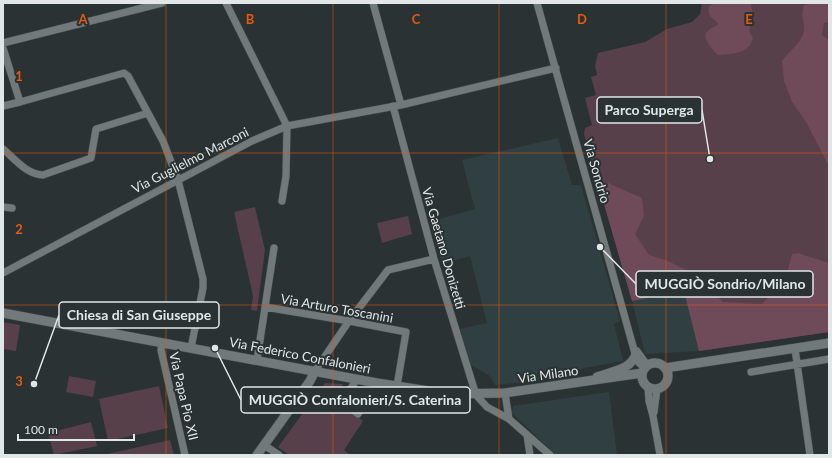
<svg xmlns="http://www.w3.org/2000/svg" width="832" height="458" font-family="Lato,sans-serif">
<style>
.built{fill:#304042}
.green{fill:#574049}
.forest{fill:#6f4a59}
.lines{fill:none;stroke-linecap:round;stroke-linejoin:round}
.minor-casing{stroke:#494f50;stroke-width:8}
.tertiary-casing{stroke:#494f50;stroke-width:10}
.minor{stroke:#71797b;stroke-width:7}
.tertiary{stroke:#71797b;stroke-width:9}
.grid{fill:none;stroke:#e8590c;stroke-width:1;stroke-opacity:0.55}
.labels{text-anchor:middle;dominant-baseline:central;stroke-width:4;stroke-linejoin:round;paint-order:stroke}
.street-label{font-size:13px;fill:#e1e6e7;stroke:#2a3233}
.grid-label{font-size:13px;text-anchor:middle;font-weight:bold;fill:#e8590c;stroke:#2a3233;stroke-width:4;stroke-linejoin:round;paint-order:stroke}
.leader{fill:none;stroke:#e1e6e7;stroke-width:1.5}
.callout-dot{fill:#e1e6e7;stroke:#2a3233;stroke-width:1.5}
.callout{fill:#2a3233;stroke:#e1e6e7;stroke-width:1.5}
.callout-label{font-size:14px;text-anchor:middle;font-weight:bold;fill:#e1e6e7}
</style>
<rect width="100%" height="100%" fill="#2a3233"/>
<path class="built" d="M558 138 572 185H581L620 321 614 324 623 361 584 368 536 381 495 385 490 376 471 365 460 329 487 323 470 256 442 264 429 222 475 209 462 160Z
M684 291 699 351 645 354 632 301Z
M609 392 617 455H556L512 413 513 406Z"/>
<path class="green" d="M702 3H829V332L699 351 684 291 632 301 584 134 585 128 592 125 585 98 596 95 591 77 597 75 595 66 598 53 645 42 667 29 692 22 700 14Z
M255 207 265 250 257 311 251 310 253 296 234 212Z
M408 216 412 234 382 243 377 223Z
M3 322 20 325 16 351 3 349Z
M69 376 96 381 93 397 66 392Z
M325 383 343 384 333 399 363 421 344 450 350 455H289L278 447Z
M159 386 168 428 108 441 99 399Z
M91 422 97 446 54 455 48 433Z
M170 440 174 455H103Z"/>
<path class="forest" d="M714 3 751 4C752 9 753 15 752 20 750 29 747 29 753 38 750 54 731 54 718 55 711 48 706 43 705 34L710 29 718 25 717 22C710 17 708 15 709 6Z
M813 3H829V22L824 23 822 35 829 40V166L806 122 792 102 784 81 782 61C789 51 803 42 804 30 805 20 800 19 804 5Z
M598 183H608L642 198 644 216 635 234 649 255 668 261 694 274 723 302 762 304 785 280 792 254 798 253 829 263V332L699 351 684 291 632 301Z"/>
<g class="lines">
<g class="minor-casing">
<path id="minor" d="M226 3 287 126 286 176 282 201
M373 3 401 105
M537 3 636 357 639 363 645 368
M3 43 162 3
M3 48 20 102 124 73 128 76 163 141 178 180 203 279V288L191 348
M3 106 20 102
M393 106 434 259 476 395 487 407 509 419
M3 149C14 158 27 175 43 175L91 158 96 129 148 113
M3 207 12 208
M3 273 252 141 287 126 401 105 556 68
M265 307 349 321 406 332 397 386
M162 343 161 350 185 455
M795 349 810 455
M637 351 645 362 651 364
M257 360 274 248
M315 371 349 321 388 270 434 259
M751 372 829 359
M357 379 342 402 358 414 377 383
M648 388 649 401 653 416 660 455
M505 393 509 419 550 455
M654 412 657 389
M527 435 530 455
M264 445 279 455"/>
</g>
<g class="tertiary-casing">
<path id="tertiary" d="M3 313 377 383 448 394 505 393 642 373
M642 376a13 13 0 1 1 26 0a13 13 0 1 1-26 0Z
M665 368 829 343
M597 377C612 371 631 370 636 354
M257 455 310 381 315 371"/>
</g>
<use href="#minor" class="minor"/>
<use href="#tertiary" class="tertiary"/>
</g>
<path class="grid" d="M166 3V455M333 3V455M499 3V455M666 3V455M3 153H829M3 305H829"/>
<g class="labels">
<g class="street-label">
<text transform="translate(190 160) rotate(-27)">Via Guglielmo Marconi</text>
<text transform="translate(597 171) rotate(74)">Via Sondrio</text>
<text transform="translate(444 248) rotate(74)">Via Gaetano Donizetti</text>
<text transform="translate(337 308) rotate(10)">Via Arturo Toscanini</text>
<text transform="translate(300 355) rotate(11)">Via Federico Confalonieri</text>
<text transform="translate(548 374) rotate(-8)">Via Milano</text>
<text transform="translate(184 396) rotate(77)">Via Papa Pio XII</text>
</g>
</g>
<g class="grid-label">
<text x="83" y="24">A</text>
<text x="250" y="24">B</text>
<text x="416" y="24">C</text>
<text x="582" y="24">D</text>
<text x="749" y="24">E</text>
<text x="19" y="81">1</text>
<text x="19" y="234">2</text>
<text x="19" y="386">3</text>
</g>
<path class="leader" d="M710 159L702 110M600 247L636 284M34 384L59 315M215 348L241 400"/>
<g class="callout-dot">
<circle cx="710" cy="159" r="4"/>
<circle cx="600" cy="247" r="4"/>
<circle cx="34" cy="384" r="4"/>
<circle cx="215" cy="348" r="4"/>
</g>
<g class="callout">
<rect x="597" y="97" width="105" height="26" rx="4"/>
<rect x="636" y="271" width="177" height="26" rx="4"/>
<rect x="59" y="302" width="160" height="26" rx="4"/>
<rect x="241" y="387" width="229" height="26" rx="4"/>
</g>
<g class="callout-label">
<text x="649" y="115">Parco Superga</text>
<text x="725" y="289">MUGGIÒ Sondrio/Milano</text>
<text x="139" y="320">Chiesa di San Giuseppe</text>
<text x="355" y="405">MUGGIÒ Confalonieri/S. Caterina</text>
</g>
<rect width="832" height="458" fill="none" stroke="#e1e6e7" stroke-width="8"/>
<path d="M18 434v6h116v-6" fill="none" stroke="#e1e6e7" stroke-width="2"/>
<text x="24" y="434" font-size="12" fill="#e1e6e7" stroke="#2a3233" stroke-width="3" paint-order="stroke">100 m</text>
</svg>
